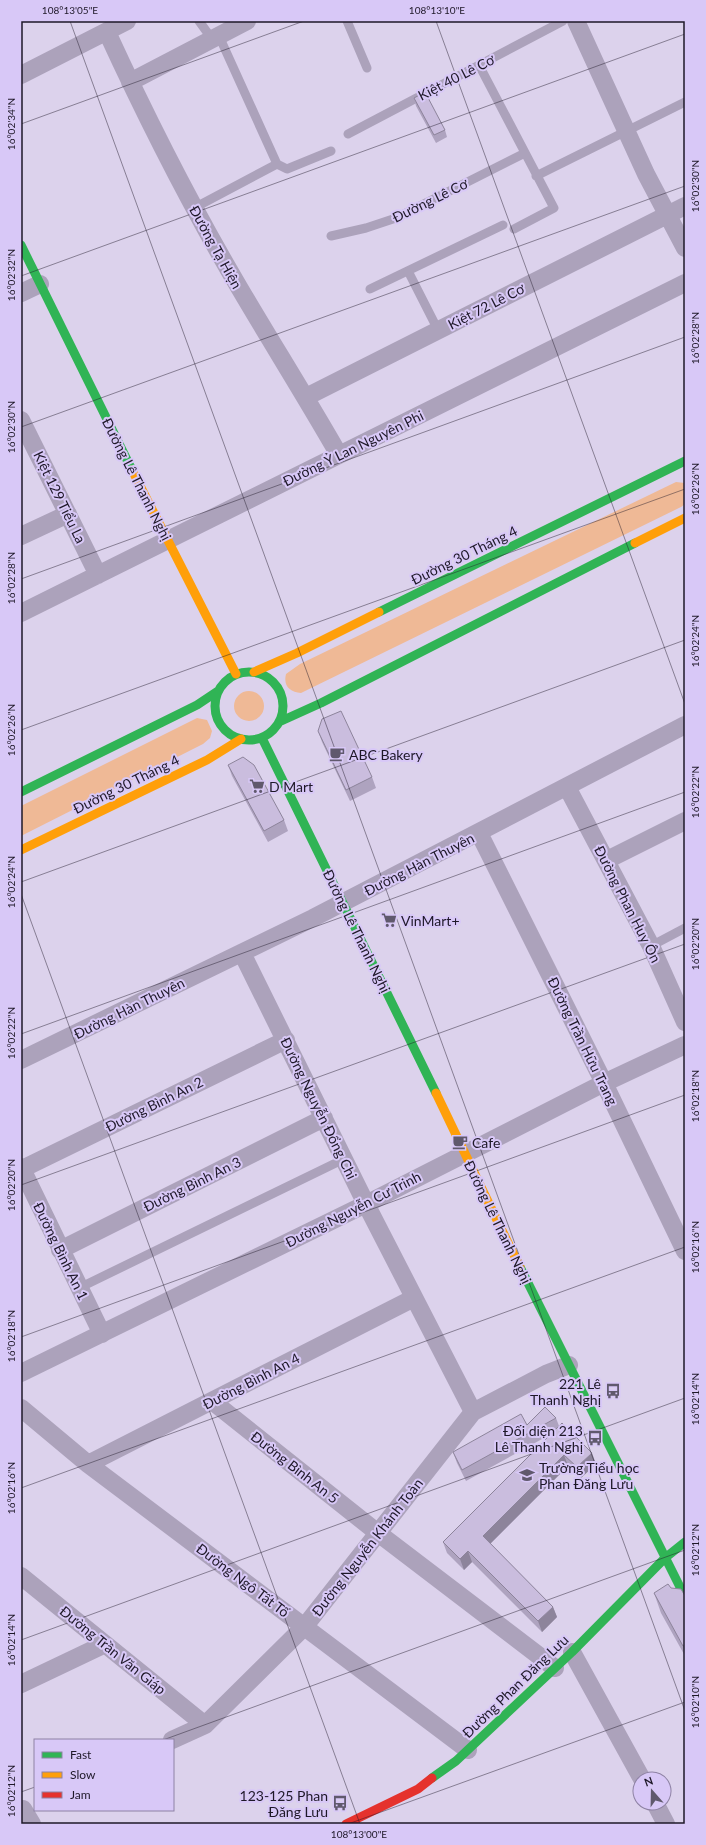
<svg xmlns="http://www.w3.org/2000/svg" width="706" height="1845" font-family="Lato,sans-serif">
<style>
.green{fill:#efb996}
.lines{fill:none;stroke-linecap:round;stroke-linejoin:round}
.lane{stroke:#aca2bb;stroke-width:9}
.street{stroke:#aca2bb;stroke-width:18}
.fast{stroke:#30b455;stroke-width:9}
.slow{stroke:#ff9f0a;stroke-width:9}
.jam{stroke:#e5322d;stroke-width:9}
.wall{fill:#aea3bf}
.shaded-wall{fill:#8d849b}
.building{fill:#cabdde;stroke:#8d849b}
.ticks{fill:none;stroke:#1e1828;stroke-width:1;stroke-opacity:0.45}
.labels{text-anchor:middle;dominant-baseline:central;stroke-width:4;stroke-linejoin:round;paint-order:stroke}
.street-label{font-size:14px;fill:#1e1828;stroke:#d8c8f7}
.poi-label{font-size:14px;fill:#1e1828;stroke:#d8c8f7;text-anchor:start}
.neatline{fill:none;stroke:#1e1828;stroke-width:1.5}
.ticks-label{font-size:10px;text-anchor:middle;fill:#1e1828}
</style>
<rect width="100%" height="100%" fill="#dcd2ec"/>
<path class="green" d="M676 482 685 483V504L681 507 301 693C290 692 283 686 286 674L300 664Z
M234 706a15 15 0 1 1 30 0a15 15 0 1 1-30 0Z
M197 718 207 720 212 731 210 738 203 744 21 836V806Z"/>
<g class="lines">
<path class="lane" d="M199 21 212 39
M347 21 367 68
M219 36 277 164
M479 65 554 208 514 229
M348 134 563 21
M536 176 685 102
M194 208 277 164 287 169 331 151
M331 236 366 228 396 218 525 153
M408 271 438 330
M370 289 503 225
M651 946 685 928
M79 1288 344 1159"/>
<path class="street" d="M576 21 646 174 685 248
M107 32C147 119 191 206 240 289 273 345 307 399 339 455
M21 75 127 21
M130 82 247 21
M21 293 40 284
M306 397 685 206
M21 420 98 575
M21 536 68 514
M21 613 685 283
M567 787 651 946 685 1022
M479 833 604 1083 685 1251
M607 860 685 821
M242 953 366 1204 473 1412
M21 1060 313 918 685 725
M21 1167 102 1334
M22 1169 286 1040
M60 1250 324 1118
M21 1373 366 1204 604 1083 685 1045
M212 1401 378 1533 555 1668
M21 1408 88 1464 468 1750
M88 1464 414 1298
M21 1576 205 1725
M572 1652 642 1779
M21 1684 105 1644
M172 1740 205 1725 305 1626 473 1412 546 1374 569 1365
M655 1803 666 1824
M23 1809 32 1824"/>
<path class="fast" d="M21 245 132 470
M379 612 685 461
M215 706a34 34 0 1 1 68 0a34 34 0 1 1-68 0Z
M279 722 321 703 635 543
M262 738 436 1093
M21 792 197 705 218 691
M520 1267 685 1597
M432 1778 456 1761 572 1652 665 1558 685 1542"/>
<path class="slow" d="M132 470 236 674
M635 543 685 518
M254 672 297 653 379 612
M21 850 207 760 241 739
M436 1093C464 1151 491 1209 520 1267"/>
<path class="jam" d="M346 1824 418 1789 432 1778"/>
</g>
<path class="wall" d="M414 98 445 130 447 137 436 143 416 106Z
M318 731 372 777 376 788 350 801 322 742Z
M228 765 284 820 288 831 268 842 232 776Z
M556 1418 559 1426 596 1464 581 1478 568 1466 490 1544 553 1607 557 1617 542 1632 472 1562 464 1570 447 1553 443 1542 553 1433 466 1481 457 1463 453 1452 527 1425Z
M671 1588 685 1596V1656L661 1613 654 1593Z"/>
<path class="shaded-wall" d="M592 1453 596 1464 581 1478 577 1467Z
M564 1455 568 1466 487 1547 483 1536Z
M468 1551 472 1562 464 1570 460 1559Z
M553 1607 557 1617 542 1632 538 1621Z
M685 1645V1651L683 1646Z"/>
<path class="building" d="M425 92 445 130 434 135 414 98Z
M341 711 372 777 346 790 318 731 322 719Z
M243 757 254 765 284 820 264 831 228 765Z
M545 1407 556 1418 462 1470 453 1452 521 1414 527 1425Z
M562 1423 592 1453 577 1467 564 1455 483 1536 553 1607 538 1621 468 1551 460 1559 443 1542Z
M668 1584 671 1588 681 1589 685 1596V1645L683 1646 654 1593Z"/>
<path class="ticks" d="M70 21 685 1711M436 21 685 704M21 124 304 21M21 276 685 34M21 427 685 186M21 579 685 337M21 730 685 489M21 882 685 640M21 894 360 1824M21 1034 685 792M21 1185 685 944M21 1337 685 1095M21 1488 685 1247M21 1640 685 1398M163 1740 685 1550M21 1792 35 1787M348 1824 685 1702"/>
<defs>
<g id="cafe-bare" transform="scale(1.2)"><path d="M-5.5-4.5H6V0H3Q3 3.5 0 3.5H-2.5Q-5.5 3.5-5.5 0ZM3-3.2v2h1.7v-2ZM-6 4.5H4V6H-6Z" fill="#60596d" stroke="#d8c8f7" stroke-width="2.5" paint-order="stroke"/></g>
<g id="supermarket-bare" transform="scale(1.2)"><path d="M-6-5.5h2.5l.6 2H6L4.5 2H-2.5L-4.4-4H-6ZM-1.5 3.2a1.3 1.3 0 1 0 .1 0ZM3 3.2a1.3 1.3 0 1 0 .1 0Z" fill="#60596d" stroke="#d8c8f7" stroke-width="2.5" paint-order="stroke"/></g>
<g id="bus-bare" transform="scale(1.2)"><path d="M-5-6H5V4H4V6H2V4H-2V6H-4V4H-5ZM-3.5-4V0h7V-4ZM-3.5 1.2v1.5H-2V1.2ZM2 1.2v1.5H3.5V1.2Z" fill="#60596d" stroke="#d8c8f7" stroke-width="2.5" paint-order="stroke"/></g>
<g id="school-bare" transform="scale(1.2)"><path d="M0-5L7-2L0 1L-7-2ZM-4 1L0 2.5L4 1V4Q0 6-4 4Z" fill="#60596d" stroke="#d8c8f7" stroke-width="2.5" paint-order="stroke"/></g>
</defs>
<g fill-rule="evenodd">
<use href="#cafe-bare" x="337" y="754"/>
<use href="#supermarket-bare" x="257" y="786"/>
<use href="#supermarket-bare" x="389" y="920"/>
<use href="#cafe-bare" x="460" y="1142"/>
<use href="#bus-bare" x="613" y="1391"/>
<use href="#bus-bare" x="595" y="1438"/>
<use href="#school-bare" x="527" y="1475"/>
<use href="#bus-bare" x="340" y="1803"/>
</g>
<g class="labels">
<g class="street-label">
<text transform="translate(456 77) rotate(-27)">Kiệt 40 Lê Cơ</text>
<text transform="translate(430 200) rotate(-26)">Đường Lê Cơ</text>
<text transform="translate(216 247) rotate(61)">Đường Tạ Hiện</text>
<text transform="translate(486 306) rotate(-27)">Kiệt 72 Lê Cơ</text>
<text transform="translate(353 448) rotate(-26)">Đường Ỷ Lan Nguyên Phi</text>
<text transform="translate(137 479) rotate(63)">Đường Lê Thanh Nghị</text>
<text transform="translate(60 497) rotate(64)">Kiệt 129 Tiểu La</text>
<text transform="translate(464 555) rotate(-26)">Đường 30 Tháng 4</text>
<text transform="translate(126 784) rotate(-26)">Đường 30 Tháng 4</text>
<text transform="translate(419 864) rotate(-27)">Đường Hàn Thuyên</text>
<text transform="translate(628 904) rotate(63)">Đường Phan Huy Ôn</text>
<text transform="translate(357 931) rotate(64)">Đường Lê Thanh Nghị</text>
<text transform="translate(129 1008) rotate(-26)">Đường Hàn Thuyên</text>
<text transform="translate(583 1041) rotate(64)">Đường Trần Hữu Trang</text>
<text transform="translate(154 1104) rotate(-26)">Đường Bình An 2</text>
<text transform="translate(319 1108) rotate(64)">Đường Nguyễn Đổng Chi</text>
<text transform="translate(192 1184) rotate(-26)">Đường Bình An 3</text>
<text transform="translate(353 1209) rotate(-27)">Đường Nguyễn Cư Trinh</text>
<text transform="translate(498 1222) rotate(64)">Đường Lê Thanh Nghị</text>
<text transform="translate(61 1251) rotate(64)">Đường Bình An 1</text>
<text transform="translate(251 1381) rotate(-27)">Đường Bình An 4</text>
<text transform="translate(295 1467) rotate(38)">Đường Bình An 5</text>
<text transform="translate(367 1547) rotate(-52)">Đường Nguyễn Khánh Toàn</text>
<text transform="translate(243 1580) rotate(37)">Đường Ngô Tất Tố</text>
<text transform="translate(113 1650) rotate(39)">Đường Trần Văn Giáp</text>
<text transform="translate(515 1686) rotate(-44)">Đường Phan Đăng Lưu</text>
</g>
<g class="poi-label">
<text x="349" y="754">ABC Bakery</text>
<text x="269" y="786">D Mart</text>
<text x="401" y="920">VinMart+</text>
<text x="472" y="1142">Cafe</text>
<text x="601" y="1383" text-anchor="end">221 Lê<tspan x="601" dy="16">Thanh Nghị</tspan></text>
<text x="583" y="1430" text-anchor="end">Đối diện 213<tspan x="583" dy="16">Lê Thanh Nghị</tspan></text>
<text x="539" y="1467">Trường Tiểu học<tspan x="539" dy="16">Phan Đăng Lưu</tspan></text>
<text x="328" y="1795" text-anchor="end">123-125 Phan<tspan x="328" dy="16">Đăng Lưu</tspan></text>
</g>
</g>
<rect width="706" height="1845" fill="none" stroke="#d8c8f7" stroke-width="44"/>
<rect x="34" y="1739" width="140" height="72" fill="#d8c8f7" stroke="#8e82a4"/>
<rect x="42" y="1752" width="20" height="6" fill="#30b455" stroke="#8e82a4"/>
<text x="70" y="1759" font-size="12" fill="#1e1828">Fast</text>
<rect x="42" y="1772" width="20" height="6" fill="#ff9f0a" stroke="#8e82a4"/>
<text x="70" y="1779" font-size="12" fill="#1e1828">Slow</text>
<rect x="42" y="1792" width="20" height="6" fill="#e5322d" stroke="#8e82a4"/>
<text x="70" y="1799" font-size="12" fill="#1e1828">Jam</text>
<g transform="translate(652 1791) rotate(340)"><circle r="19" fill="#d8c8f7" stroke="#8e82a4"/>
<path d="M0-3L7 15L0 10L-7 15Z" fill="#60596d"/>
<text y="-6" font-size="11" font-weight="bold" text-anchor="middle" fill="#1e1828">N</text>
</g>
<rect x="22" y="22" width="662" height="1801" class="neatline"/>
<g class="ticks-label">
<text x="70" y="14">108°13'05"E</text>
<text x="437" y="14">108°13'10"E</text>
<text transform="translate(11 124) rotate(-90)" y="4">16°02'34"N</text>
<text transform="translate(695 186) rotate(-90)" y="4">16°02'30"N</text>
<text transform="translate(11 275) rotate(-90)" y="4">16°02'32"N</text>
<text transform="translate(695 338) rotate(-90)" y="4">16°02'28"N</text>
<text transform="translate(11 427) rotate(-90)" y="4">16°02'30"N</text>
<text transform="translate(695 489) rotate(-90)" y="4">16°02'26"N</text>
<text transform="translate(11 578) rotate(-90)" y="4">16°02'28"N</text>
<text transform="translate(695 641) rotate(-90)" y="4">16°02'24"N</text>
<text transform="translate(11 730) rotate(-90)" y="4">16°02'26"N</text>
<text transform="translate(695 792) rotate(-90)" y="4">16°02'22"N</text>
<text transform="translate(11 882) rotate(-90)" y="4">16°02'24"N</text>
<text transform="translate(695 944) rotate(-90)" y="4">16°02'20"N</text>
<text transform="translate(11 1033) rotate(-90)" y="4">16°02'22"N</text>
<text transform="translate(695 1096) rotate(-90)" y="4">16°02'18"N</text>
<text transform="translate(11 1185) rotate(-90)" y="4">16°02'20"N</text>
<text transform="translate(695 1247) rotate(-90)" y="4">16°02'16"N</text>
<text transform="translate(11 1336) rotate(-90)" y="4">16°02'18"N</text>
<text transform="translate(695 1399) rotate(-90)" y="4">16°02'14"N</text>
<text transform="translate(11 1488) rotate(-90)" y="4">16°02'16"N</text>
<text transform="translate(695 1550) rotate(-90)" y="4">16°02'12"N</text>
<text transform="translate(11 1640) rotate(-90)" y="4">16°02'14"N</text>
<text transform="translate(695 1702) rotate(-90)" y="4">16°02'10"N</text>
<text transform="translate(11 1791) rotate(-90)" y="4">16°02'12"N</text>
<text x="359" y="1838">108°13'00"E</text>
</g>
</svg>
